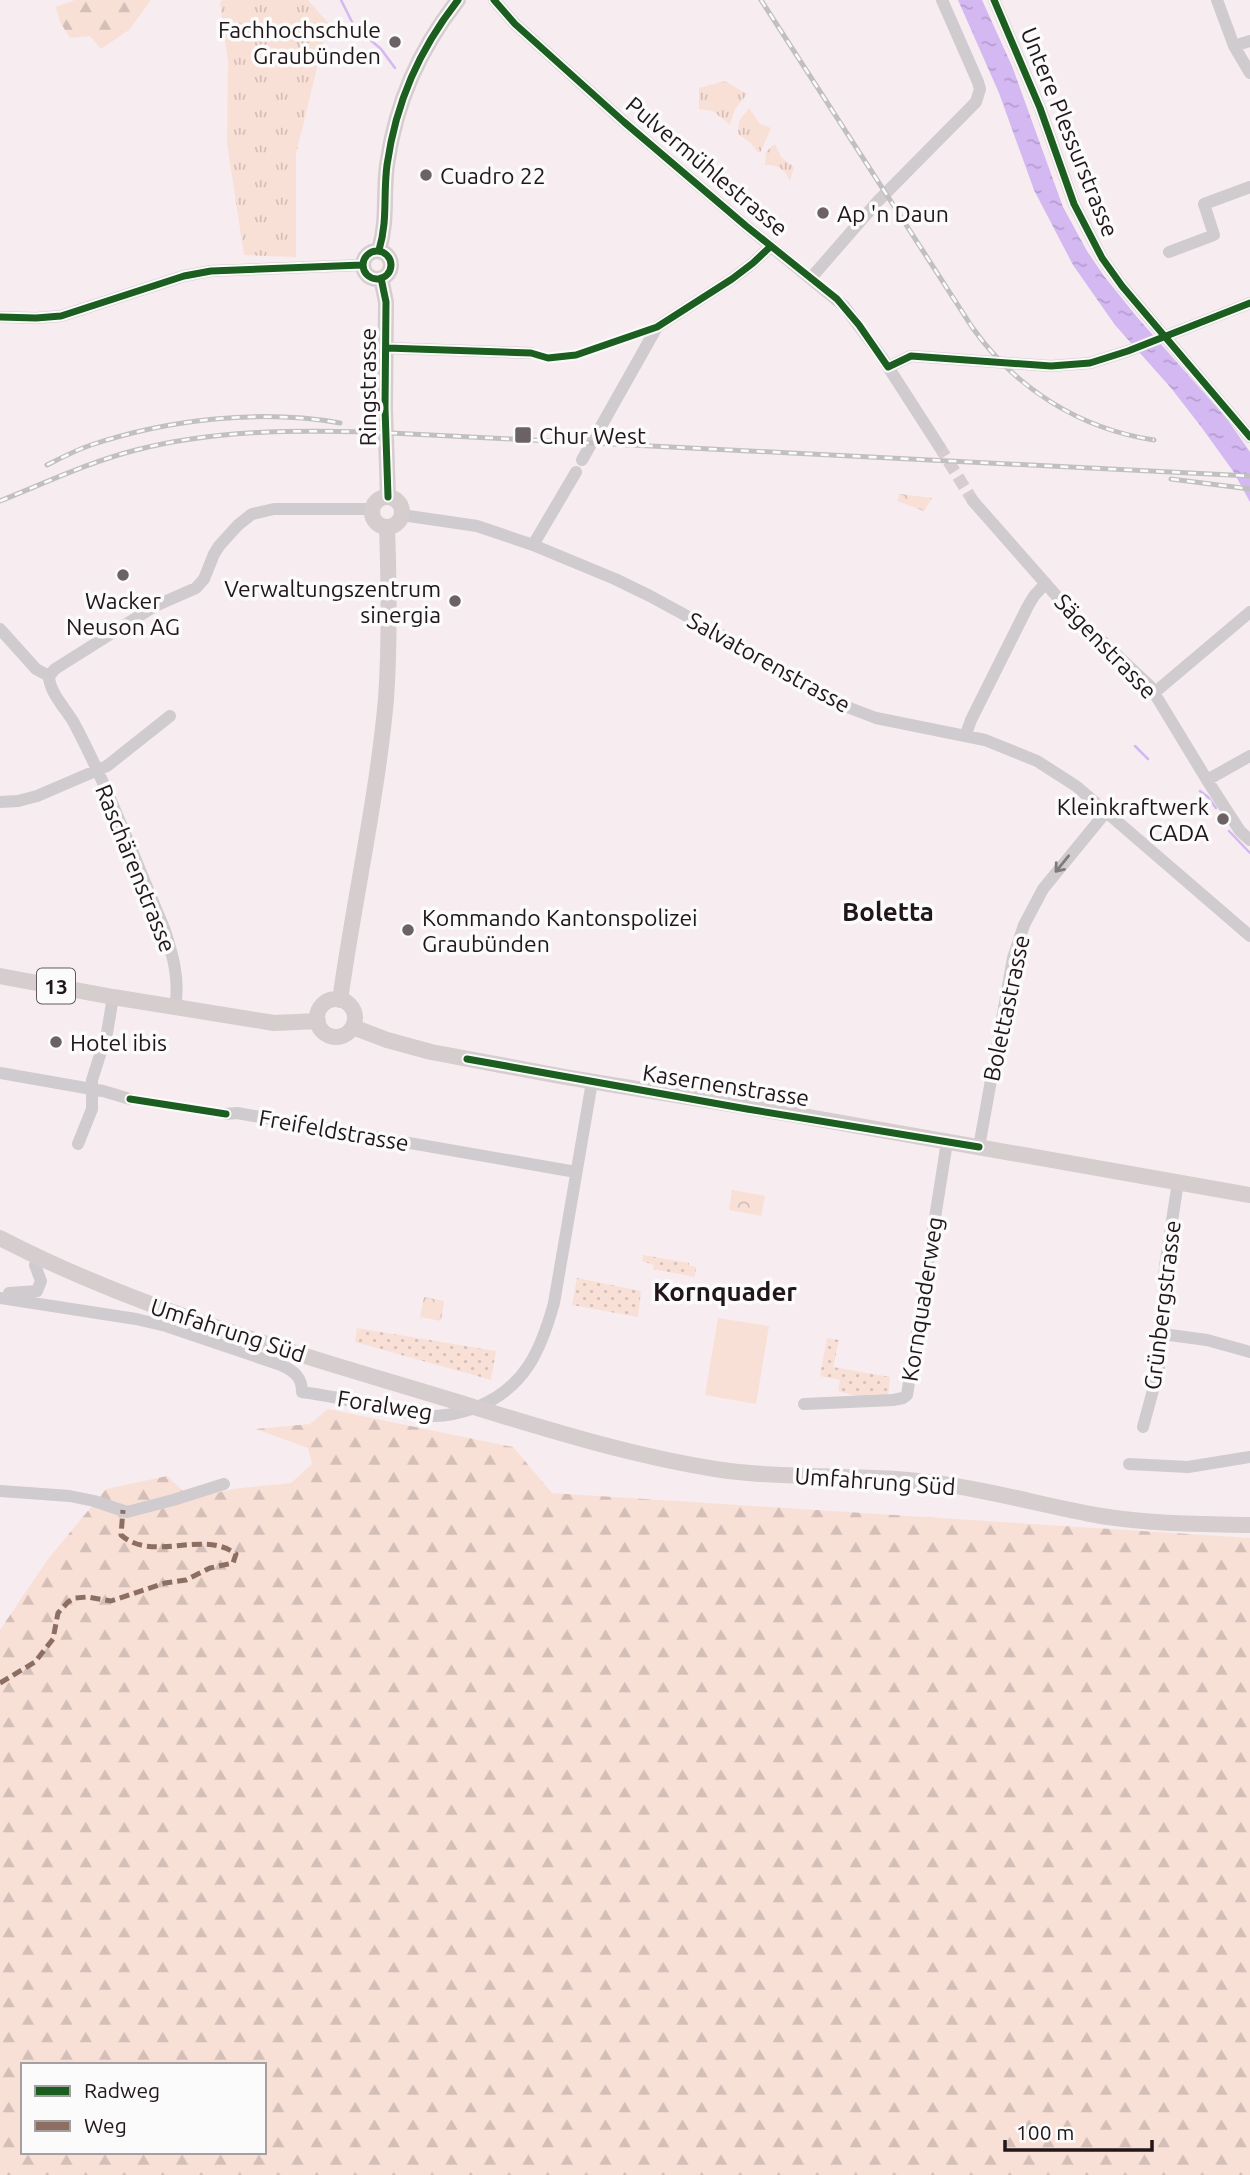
<svg xmlns="http://www.w3.org/2000/svg" width="1250" height="2175" font-family="Ubuntu,sans-serif">
<style>
.grass{fill:url(#grass-tufts)}
.forest{fill:url(#forest-firs);fill-rule:evenodd}
.park{fill:url(#park-crowns)}
.garden{fill:url(#garden-dots)}
.pitch{fill:#f8e0d7}
.water{fill:url(#water-ripples)}
.lines{fill:none;stroke-linecap:round;stroke-linejoin:round}
.stream{stroke:#d4b8f2;stroke-width:2.5}
.minor-tunnel{stroke:#d7cccf;stroke-width:12;stroke-dasharray:12 6;stroke-linecap:butt}
.minor{stroke:#d0cbce;stroke-width:12}
.major{stroke:#d5cdce;stroke-width:16}
.rail-casing{stroke:#c2bfc0;stroke-width:5}
.rail{stroke:#fbfbfb;stroke-width:2.5;stroke-dasharray:8;stroke-linecap:butt}
.quiet{stroke:#8d6e63;stroke-width:5;stroke-dasharray:10 5;stroke-linecap:butt}
.cycleway-casing{stroke:#fbfbfb;stroke-width:11}
.cycleway{stroke:#1b5e20;stroke-width:7}
.oneway{stroke:#817a7d}
.poi-dot{fill:#6c6165;stroke:#fbfbfb;stroke-width:2.5}
.labels{text-anchor:middle;dominant-baseline:central;stroke-width:7;stroke-linejoin:round;paint-order:stroke}
.shield{fill:#fbfbfb;stroke:#625b5e;stroke-width:2}
.shield-label{font-size:21px;font-weight:bold;fill:#21161a}
.poi-label{font-size:23px;fill:#21161a;stroke:#fbfbfb;text-anchor:start}
.street-label{font-size:23px;fill:#21161a;stroke:#fbfbfb}
.quarter-label{font-size:26px;font-weight:bold;fill:#21161a;stroke:#fbfbfb}
</style>
<defs>
<pattern id="grass-tufts" width="24" height="20" patternUnits="userSpaceOnUse" patternTransform="scale(1.75)"><rect width="24" height="20" fill="#f8e0d7"/><path d="M3 7l-1-3M5 7V3M7 7l1-3M15 17l-1-3M17 17v-4M19 17l1-3" fill="none" stroke="#d4bfb8"/></pattern>
<pattern id="forest-firs" width="22" height="20" patternUnits="userSpaceOnUse" patternTransform="scale(1.75)"><rect width="22" height="20" fill="#f8e0d7"/><path d="M5 1l3.5 6h-7zM16 11l3.5 6h-7z" fill="#d4bfb8"/></pattern>
<pattern id="park-crowns" width="20" height="18" patternUnits="userSpaceOnUse" patternTransform="scale(1.75)"><rect width="20" height="18" fill="#f8e0d7"/><path d="M2 6a3 3 0 1 1 6 0M12 15a3 3 0 1 1 6 0" fill="none" stroke="#d4bfb8"/></pattern>
<pattern id="garden-dots" width="8" height="8" patternUnits="userSpaceOnUse" patternTransform="scale(1.75)"><rect width="8" height="8" fill="#f8e0d7"/><path d="M2 2h.1M6 6h.1" fill="none" stroke="#d4bfb8" stroke-width="1.8" stroke-linecap="round"/></pattern>
<pattern id="water-ripples" width="26" height="14" patternUnits="userSpaceOnUse" patternTransform="scale(1.75)"><rect width="26" height="14" fill="#d4b8f2"/><path d="M2 4q2-2 4 0t4 0M15 11q2-2 4 0t4 0" fill="none" stroke="#b69dcf"/></pattern>
</defs>
<rect width="100%" height="100%" fill="#f7ecef"/>
<path class="grass" d="M223 0H308L328 23 296 154V257L244 255 227 143 228 63 220 2Z
M725 81 747 94 735 109 730 125 713 111 699 109V88Z
M749 108 760 124 771 128 761 151 758 153 751 143 738 134 739 121Z
M775 144 781 157 794 167 790 181C785 169 778 164 765 165L766 152Z"/>
<path class="forest" d="M75 0H151L129 30 101 49 90 36 70 38 60 22 56 7Z
M328 1409 513 1447 552 1493 1250 1538V2175H0V1630L48 1559 106 1489 167 1476 192 1499 233 1489 291 1483 312 1464 308 1448 256 1429 310 1424ZM23 2065H264V2152H23Z"/>
<path class="park" d="M900 494 932 498 924 511 897 501Z
M732 1190 765 1196 761 1216 729 1210Z
M424 1297 444 1301 441 1321 420 1317Z"/>
<path class="garden" d="M643 1255 689 1263V1265L696 1267 695 1277 653 1269 654 1265 642 1261Z
M577 1278 641 1291 638 1317 572 1305Z
M357 1328 496 1351 491 1380 355 1342Z
M827 1338 839 1340 833 1367 890 1377 888 1396 860 1397 838 1391 840 1380 820 1376Z"/>
<path class="pitch" d="M718 1318 769 1326 756 1404 705 1395Z"/>
<path class="water" d="M958 0H982L1012 66 1063 207 1087 251 1104 276 1137 317 1227 419 1250 452V502L1233 471 1202 428 1171 388 1115 325 1073 265 1034 190 999 93Z"/>
<g class="lines">
<path class="stream" d="M341 0 354 26 381 49 395 68
M1135 746 1148 759
M1200 791 1208 797 1216 808
M1229 831 1250 853"/>
<path class="minor-tunnel" d="M939 446 973 501"/>
<path class="minor" d="M494 0 515 24 624 122 746 226 844 306 881 356 939 446
M994 0 1040 108 1074 204 1102 258 1122 286 1250 437
M1217 0 1234 46 1250 73
M1234 46 1250 41
M1169 252 1214 235 1204 204 1250 187
M811 278 878 201 976 102 980 89 978 82 942 0
M0 317 36 318 61 316 184 276 211 271 362 265
M387 348 531 353
M888 367 911 356 1051 366 1090 363 1128 351 1250 303
M582 460 657 327 732 279 753 263 771 246
M973 501 1068 609 1150 686 1207 780 1240 831 1250 840
M402 515 477 526 533 545 615 579 650 596 718 633 834 702 876 718 985 740 1037 761 1076 786 1250 936
M533 545 576 472
M0 629 36 669 49 676
M49 676 55 669 155 606 196 588 204 579 214 554 219 546 238 525 252 514 274 509H373
M49 676C49 692 66 709 74 723 109 789 135 860 164 928 173 955 180 980 175 1008
M1154 693 1250 612
M966 734 971 720 1028 606 1034 596 1045 584
M1207 780 1250 756
M0 802 18 801 37 796 107 766 170 716
M0 1073 103 1091 130 1099
M226 1114 237 1113 576 1172
M78 1144 92 1109V1080L107 1033 113 997
M979 1147 1013 958 1024 925 1043 889 1106 812
M9 1293 37 1291 41 1281 35 1265
M0 1298 136 1319 166 1326 281 1365C294 1371 302 1377 302 1392 331 1396 359 1402 387 1408 402 1411 420 1417 435 1416 450 1416 463 1412 477 1407 525 1388 541 1350 554 1303L592 1082
M1162 1334 1207 1340 1250 1352
M804 1404 893 1400 903 1398 907 1395 947 1142
M1143 1427 1159 1368 1165 1266 1178 1182
M1129 1464 1188 1467 1250 1457
M0 1491 70 1496 94 1501 127 1512 173 1500 224 1484"/>
<path class="major" d="M379 250C388 220 383 196 387 165 396 102 419 50 458 0
M363 265a14 14 0 1 1 28 0a14 14 0 1 1-28 0Z
M381 278 386 302 385 408 388 497
M372 512a15 15 0 1 1 30 0a15 15 0 1 1-30 0Z
M0 976 113 997 274 1023 318 1021
M317 1018a19 19 0 1 1 38 0a19 19 0 1 1-38 0Z
M340 1000C354 900 377 799 386 699 390 642 389 584 387 527
M353 1027 387 1040 431 1052 565 1077 802 1116 1250 1195
M0 1238C133 1307 278 1348 421 1391 518 1420 615 1453 715 1469 786 1480 858 1473 929 1482 987 1489 1044 1506 1101 1516 1150 1524 1200 1524 1250 1525"/>
<g class="rail-casing">
<path id="rail" d="M761 0 972 327C1015 388 1080 429 1154 440
M47 465C61 458 76 450 91 445 169 419 260 409 340 423
M1171 479 1250 489
M0 501C45 483 89 462 136 450 213 430 292 430 371 432L1250 476"/>
</g>
<use href="#rail" class="rail"/>
<path class="quiet" d="M0 1683 35 1662 53 1639 58 1613 68 1602 75 1598 87 1597 111 1601 165 1583 186 1580 210 1568 233 1563 236 1554C203 1529 153 1563 121 1535L123 1510"/>
<g class="cycleway-casing">
<path id="cycleway" d="M494 0 515 24 624 122 746 226 837 299 859 325 888 367 911 356 1051 366 1090 363 1128 351 1250 303
M994 0 1040 108 1074 204 1102 258 1122 286 1250 437
M379 250C388 220 383 196 387 165 396 102 419 50 458 0
M363 265a14 14 0 1 1 28 0a14 14 0 1 1-28 0Z
M381 278 386 302 385 408 388 497
M0 317 36 318 61 316 184 276 211 271 362 265
M387 348 531 353 548 358 576 355 657 327 732 279 753 263 771 246
M467 1059 747 1109 979 1147
M130 1099 226 1114"/>
</g>
<use href="#cycleway" class="cycleway"/>
</g>
<defs><path id="oneway-shaft" d="M-6 0H5M1.5-3L5.5 0L1.5 3" fill="none" stroke-width="1.6" stroke-linecap="round" stroke-linejoin="round" transform="scale(1.75)"/></defs>
<use class="oneway" href="#oneway-shaft" transform="translate(1062 864) rotate(129)"/>
<g class="poi-dot">
<circle cx="395" cy="42" r="7"/>
<circle cx="426" cy="175" r="7"/>
<circle cx="823" cy="213" r="7"/>
<rect x="514" y="426" width="18" height="18" rx="3.5"/>
<circle cx="123" cy="575" r="7"/>
<circle cx="455" cy="601" r="7"/>
<circle cx="1223" cy="819" r="7"/>
<circle cx="408" cy="930" r="7"/>
<circle cx="56" cy="1042" r="7"/>
</g>
<g class="labels">
<rect class="shield" x="37" y="968.5" width="38" height="35" rx="5"/>
<g class="shield-label">
<text x="56" y="986">13</text>
</g>
<g class="poi-label">
<text x="381" y="29" text-anchor="end">Fachhochschule<tspan x="381" dy="26">Graubünden</tspan></text>
<text x="440" y="175">Cuadro 22</text>
<text x="837" y="213">Ap 'n Daun</text>
<text x="539" y="435">Chur West</text>
<text x="441" y="588" text-anchor="end">Verwaltungszentrum<tspan x="441" dy="26">sinergia</tspan></text>
<text x="123" y="600" text-anchor="middle">Wacker<tspan x="123" dy="26">Neuson AG</tspan></text>
<text x="1209" y="806" text-anchor="end">Kleinkraftwerk<tspan x="1209" dy="26">CADA</tspan></text>
<text x="422" y="917">Kommando Kantonspolizei<tspan x="422" dy="26">Graubünden</tspan></text>
<text x="70" y="1042">Hotel ibis</text>
</g>
<g class="street-label">
<text transform="translate(1070 132) rotate(68)">Untere Plessurstrasse</text>
<text transform="translate(707 166) rotate(40)">Pulvermühlestrasse</text>
<text transform="translate(367 387) rotate(-90)">Ringstrasse</text>
<text transform="translate(1106 646) rotate(46)">Sägenstrasse</text>
<text transform="translate(769 662) rotate(29)">Salvatorenstrasse</text>
<text transform="translate(136 868) rotate(68)">Raschärenstrasse</text>
<text transform="translate(1006 1008) rotate(-78)">Bolettastrasse</text>
<text transform="translate(726 1085) rotate(9)">Kasernenstrasse</text>
<text transform="translate(334 1130) rotate(10)">Freifeldstrasse</text>
<text transform="translate(922 1299) rotate(-81)">Kornquaderweg</text>
<text transform="translate(1162 1305) rotate(-83)">Grünbergstrasse</text>
<text transform="translate(228 1330) rotate(18)">Umfahrung Süd</text>
<text transform="translate(385 1405) rotate(9)">Foralweg</text>
<text transform="translate(875 1481) rotate(4)">Umfahrung Süd</text>
</g>
<g class="quarter-label">
<text x="888" y="911">Boletta</text>
<text x="725" y="1291">Kornquader</text>
</g>
</g>
<rect x="21" y="2063" width="245" height="91" fill="#fbfbfb" stroke="#a49fa1" stroke-width="2"/>
<rect x="35" y="2086" width="35" height="10" fill="#1b5e20" stroke="#a49fa1" stroke-width="2"/>
<text x="84" y="2098" font-size="21" fill="#21161a">Radweg</text>
<rect x="35" y="2121" width="35" height="10" fill="#8d6e63" stroke="#a49fa1" stroke-width="2"/>
<text x="84" y="2133" font-size="21" fill="#21161a">Weg</text>
<path d="M1005 2140v10h147v-10" fill="none" stroke="#21161a" stroke-width="3.5"/>
<text x="1016" y="2140" font-size="21" fill="#21161a" stroke="#fbfbfb" stroke-width="5" paint-order="stroke">100 m</text>
</svg>
